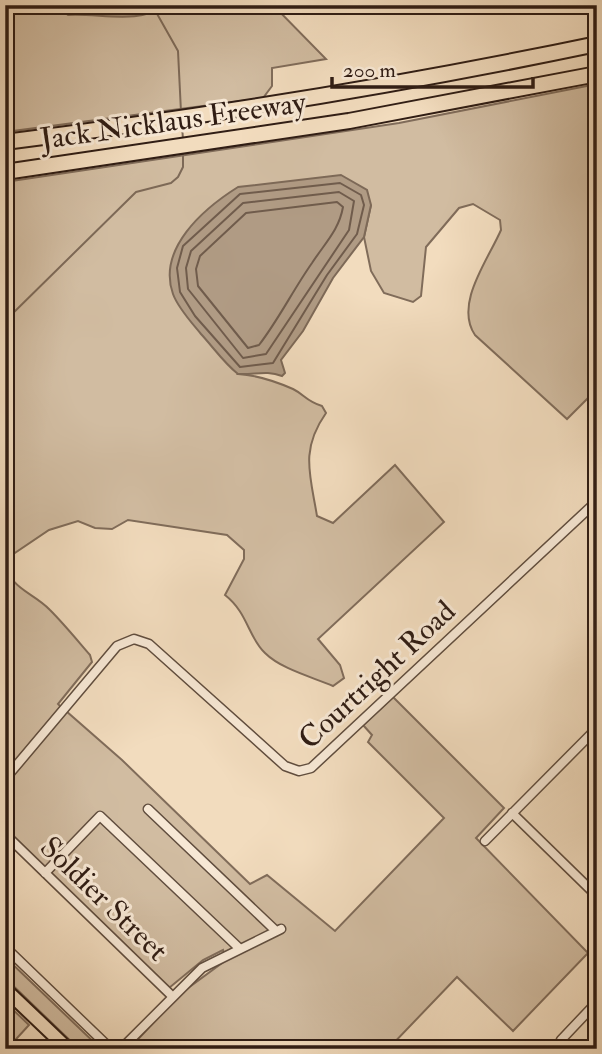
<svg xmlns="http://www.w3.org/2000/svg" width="602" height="1054" font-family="'IM FELL Double Pica',serif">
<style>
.green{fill:#d1bca1;stroke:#806c5a;stroke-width:2}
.water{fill:#b09b84;stroke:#7d6957;stroke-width:2}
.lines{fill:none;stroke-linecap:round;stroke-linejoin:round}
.shore{stroke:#705c4c;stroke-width:2}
.stream{stroke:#7d6957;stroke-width:2}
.minor-casing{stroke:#604d3e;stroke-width:11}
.primary-casing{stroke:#301d14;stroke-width:16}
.motorway-casing{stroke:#301d14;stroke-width:18}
.minor{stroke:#f7e8d5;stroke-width:8}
.primary{stroke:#f2dcbe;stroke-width:12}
.motorway{stroke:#f2dcbe;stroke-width:14}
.labels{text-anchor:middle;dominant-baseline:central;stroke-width:6;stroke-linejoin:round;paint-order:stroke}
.street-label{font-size:30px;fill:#301d14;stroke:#f7e8d5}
</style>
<rect width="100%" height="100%" fill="#f2dcbe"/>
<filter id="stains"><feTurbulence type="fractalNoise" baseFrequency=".00286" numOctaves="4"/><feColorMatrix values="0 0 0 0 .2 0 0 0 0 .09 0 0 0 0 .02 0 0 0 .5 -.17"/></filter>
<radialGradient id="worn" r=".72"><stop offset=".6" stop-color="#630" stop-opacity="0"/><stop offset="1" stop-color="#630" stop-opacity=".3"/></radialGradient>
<path class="green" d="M5 5H273L326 59 272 68V86L263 98 5 132Z
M597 84V389L567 419 475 335C454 304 488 260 501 230L500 220 473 204 459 208 426 247 421 296 413 302 384 293 371 271 364 237 371 205 238 374C256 375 277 382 293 389 305 395 306 401 322 406L326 413C300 450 310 474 317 516L333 523 395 465 444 522 318 639 340 665 344 678 333 686C312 677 281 669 265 653 248 637 248 613 225 595L244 559V550L227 535 128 520 112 529 95 528 78 521 49 530 6 559C7 589 32 591 50 610 64 624 77 640 90 655L92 662 58 704 61 707 5 773V182L399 123Z
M393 697 504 808 476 838 588 953 513 1031 457 977 388 1049H129L180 994 226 960 223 950 203 960 169 988 5 829V785L66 711 122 760 250 884 267 875 335 931 444 818 368 742 372 735 363 725Z
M5 957 101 1049H79L5 978Z
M5 1002 29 1025 7 1049H5Z"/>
<path class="water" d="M56 5H168C137 25 102 13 68 15Z
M341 175 367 190 371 205 364 237 333 278 303 331 281 360 285 373 282 376C266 370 255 375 238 374 224 363 213 347 201 334 192 323 178 308 173 294 157 249 203 209 238 187Z"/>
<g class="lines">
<path class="shore" d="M67 5 124 11 155 5
M340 183 361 195 364 205 357 234 327 275 273 363 240 367 195 316 180 292 177 268 183 246 240 194Z
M339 192 354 201 349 230 266 354 243 358 188 289 186 268 191 251 243 203Z
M337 202 343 207C339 230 325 243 312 263 293 290 279 319 259 345L248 348 198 286 196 269 200 256 246 213Z"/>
<path class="stream" d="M156 12 178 51 181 112
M182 125 183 140
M5 321 136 192 171 183 178 177 183 167V153"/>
<g class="minor-casing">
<path id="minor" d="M5 779 117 646 134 639 149 644 285 766 299 771 311 768 597 501
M148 809 276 931
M512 813 597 896
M5 834 172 996
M485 841 597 728
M45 873 100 816 239 948
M5 947 111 1049
M121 1049 202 968 281 929
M558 1049 561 1040 597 1002"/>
</g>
<g class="primary-casing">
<path id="primary" d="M5 989 68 1049"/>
</g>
<g class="motorway-casing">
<path id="motorway" d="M5 142C203 117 401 85 597 44
M5 172 349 121 597 74"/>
</g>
<use href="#minor" class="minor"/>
<use href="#primary" class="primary"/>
<use href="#motorway" class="motorway"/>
</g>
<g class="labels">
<g class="street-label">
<text transform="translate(173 121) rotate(-8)">Jack Nicklaus Freeway</text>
<text transform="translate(377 675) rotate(-43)">Courtright Road</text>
<text transform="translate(104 899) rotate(44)">Soldier Street</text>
</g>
</g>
<rect width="602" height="1054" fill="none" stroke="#f2dcbe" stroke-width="28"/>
<rect x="7" y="7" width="588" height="1040" fill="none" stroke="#301d14" stroke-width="3.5"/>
<rect x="14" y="14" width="574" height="1026" fill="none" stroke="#301d14" stroke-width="2"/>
<path d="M332 77v10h201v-10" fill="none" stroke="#301d14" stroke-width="3.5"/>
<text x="343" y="77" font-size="21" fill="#301d14" stroke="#f7e8d5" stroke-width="5" paint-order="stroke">200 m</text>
<rect width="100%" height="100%" filter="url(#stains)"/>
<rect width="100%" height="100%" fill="url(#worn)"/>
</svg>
